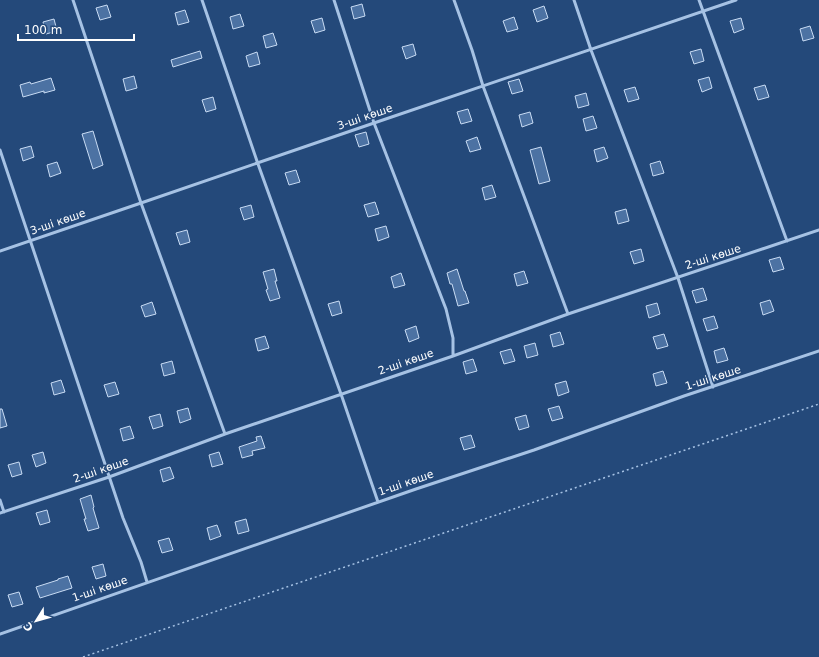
<svg xmlns="http://www.w3.org/2000/svg" width="819" height="657" font-family="'DejaVu Sans',sans-serif">
<style>
.building{fill:#4c72a3;stroke:#c9dcf4}
.lines{fill:none;stroke-linecap:round;stroke-linejoin:round}
.path{stroke:#a6c2e4;stroke-width:1.5;stroke-dasharray:2 3;stroke-linecap:butt}
.service{stroke:#a6c2e4;stroke-width:3}
.labels{text-anchor:middle;dominant-baseline:central;stroke-width:3;stroke-linejoin:round;paint-order:stroke}
.street-label{font-size:11px;fill:#fff;stroke:#24497a}
</style>
<rect width="100%" height="100%" fill="#24497a"/>
<path class="building" d="M362 4 365 16 354 19 351 7Z
M107 5 111 17 100 20 96 8Z
M544 6 548 18 537 22 533 10Z
M185 10 189 22 178 25 175 13Z
M240 14 244 26 233 29 230 17Z
M514 17 518 29 507 32 503 21Z
M322 18 325 30 315 33 311 21Z
M741 18 744 29 734 33 730 21Z
M54 19 57 31 46 34 43 22Z
M810 26 814 38 803 41 800 29Z
M273 33 277 45 266 48 263 36Z
M413 44 416 55 406 59 402 47Z
M701 49 704 61 694 64 690 52Z
M200 51 202 58 173 67 171 60Z
M257 52 260 64 249 67 246 56Z
M134 76 137 88 126 91 123 79Z
M709 77 712 88 702 92 698 80Z
M51 78 55 90 44 93V91L23 97 20 85 30 82 31 84Z
M519 79 523 91 512 94 508 82Z
M765 85 769 97 758 100 754 88Z
M635 87 639 99 628 102 624 90Z
M586 93 589 105 578 108 575 96Z
M213 97 216 109 206 112 202 100Z
M468 109 472 121 461 124 457 112Z
M530 112 533 123 522 127 519 115Z
M593 116 597 128 586 131 583 119Z
M93 131 103 165 93 169 82 134Z
M366 132 369 144 359 147 355 135Z
M477 137 481 149 470 152 466 141Z
M31 146 34 157 23 161 20 149Z
M541 147 550 181 539 184 530 150Z
M604 147 608 158 597 162 594 150Z
M660 161 664 173 653 176 650 164Z
M57 162 61 173 50 177 47 165Z
M296 170 300 182 289 185 285 173Z
M492 185 496 197 485 200 482 188Z
M375 202 379 214 368 217 364 205Z
M251 205 254 217 244 220 240 208Z
M626 209 629 221 618 224 615 212Z
M386 226 389 237 378 241 375 229Z
M187 230 190 242 180 245 176 233Z
M641 249 644 261 634 264 630 252Z
M780 257 784 269 773 272 769 260Z
M274 269 277 281H275L280 298 270 301 266 290 268 289 263 272Z
M457 269 464 291H465L469 303 458 306 452 284H450L447 273Z
M524 271 528 283 517 286 514 274Z
M401 273 405 285 394 288 391 277Z
M703 288 707 300 696 303 692 291Z
M770 300 774 311 763 315 760 303Z
M339 301 342 313 332 316 328 304Z
M152 302 156 314 145 317 141 306Z
M657 303 660 314 649 318 646 306Z
M714 316 718 328 707 331 703 319Z
M416 326 419 338 409 342 405 330Z
M560 332 564 344 553 347 550 335Z
M664 334 668 346 657 349 653 337Z
M265 336 269 348 258 351 255 339Z
M535 343 538 355 527 358 524 346Z
M724 348 728 360 717 363 714 351Z
M511 349 515 361 504 364 500 352Z
M473 359 477 371 466 374 463 362Z
M172 361 175 373 164 376 161 364Z
M663 371 667 383 656 386 653 374Z
M61 380 65 392 54 395 51 383Z
M566 381 569 392 558 396 555 384Z
M115 382 119 394 108 397 104 385Z
M559 406 563 418 552 421 548 409Z
M188 408 191 419 180 423 177 411Z
M0 409H2L7 426 0 428Z
M160 414 163 426 153 429 149 417Z
M526 415 529 427 519 430 515 418Z
M130 426 134 438 123 441 120 429Z
M471 435 475 447 464 450 460 438Z
M261 436 265 448 252 451 253 455 242 458 239 447 257 441 256 437Z
M43 452 46 463 36 467 32 455Z
M219 452 223 464 212 467 209 455Z
M19 462 22 474 12 477 8 465Z
M170 467 174 478 163 482 160 470Z
M91 495 94 507 93 508 99 528 88 531 84 519H86L80 499Z
M47 510 50 522 40 525 36 513Z
M246 519 249 531 238 534 235 522Z
M217 525 221 536 210 540 207 528Z
M169 538 173 550 162 553 158 541Z
M103 564 106 576 96 579 92 567Z
M68 576 72 588 40 598 36 587 58 580V579Z
M19 592 23 604 12 607 8 595Z"/>
<g class="lines">
<path class="path" d="M83 657 819 404"/>
<path class="service" d="M73 0 141 203 225 434
M202 0 258 164 341 394 378 502
M334 0 374 123 446 309 453 338V356
M454 0 472 50 483 86 568 314
M574 0 591 50 678 278 713 387
M699 0 787 241
M0 150 123 518 141 562 147 582
M0 251 141 203 374 123 736 0
M0 500 4 512
M0 513 109 477 225 434 453 356 568 314 819 230
M0 634 416 489 534 450 684 396 819 351"/>
</g>
<g class="labels">
<g class="street-label">
<text transform="translate(365 117) rotate(-19)">3-ші көше</text>
<text transform="translate(58 222) rotate(-19)">3-ші көше</text>
<text transform="translate(713 257) rotate(-18)">2-ші көше</text>
<text transform="translate(406 362) rotate(-19)">2-ші көше</text>
<text transform="translate(713 378) rotate(-18)">1-ші көше</text>
<text transform="translate(101 470) rotate(-19)">2-ші көше</text>
<text transform="translate(406 483) rotate(-19)">1-ші көше</text>
<text transform="translate(100 589) rotate(-19)">1-ші көше</text>
</g>
</g>
<g transform="translate(36 621) rotate(233)" stroke="#24497a" stroke-width="3" paint-order="stroke">
<path d="M0-3L7 15L0 10L-7 15Z" fill="#ffffff"/>
<text y="-6" font-size="11" font-weight="bold" text-anchor="middle" fill="#ffffff">С</text>
</g>
<path d="M18 34v6h116v-6" fill="none" stroke="#ffffff" stroke-width="2"/>
<text x="24" y="34" font-size="12" fill="#ffffff" stroke="#24497a" stroke-width="3" paint-order="stroke">100 m</text>
</svg>
